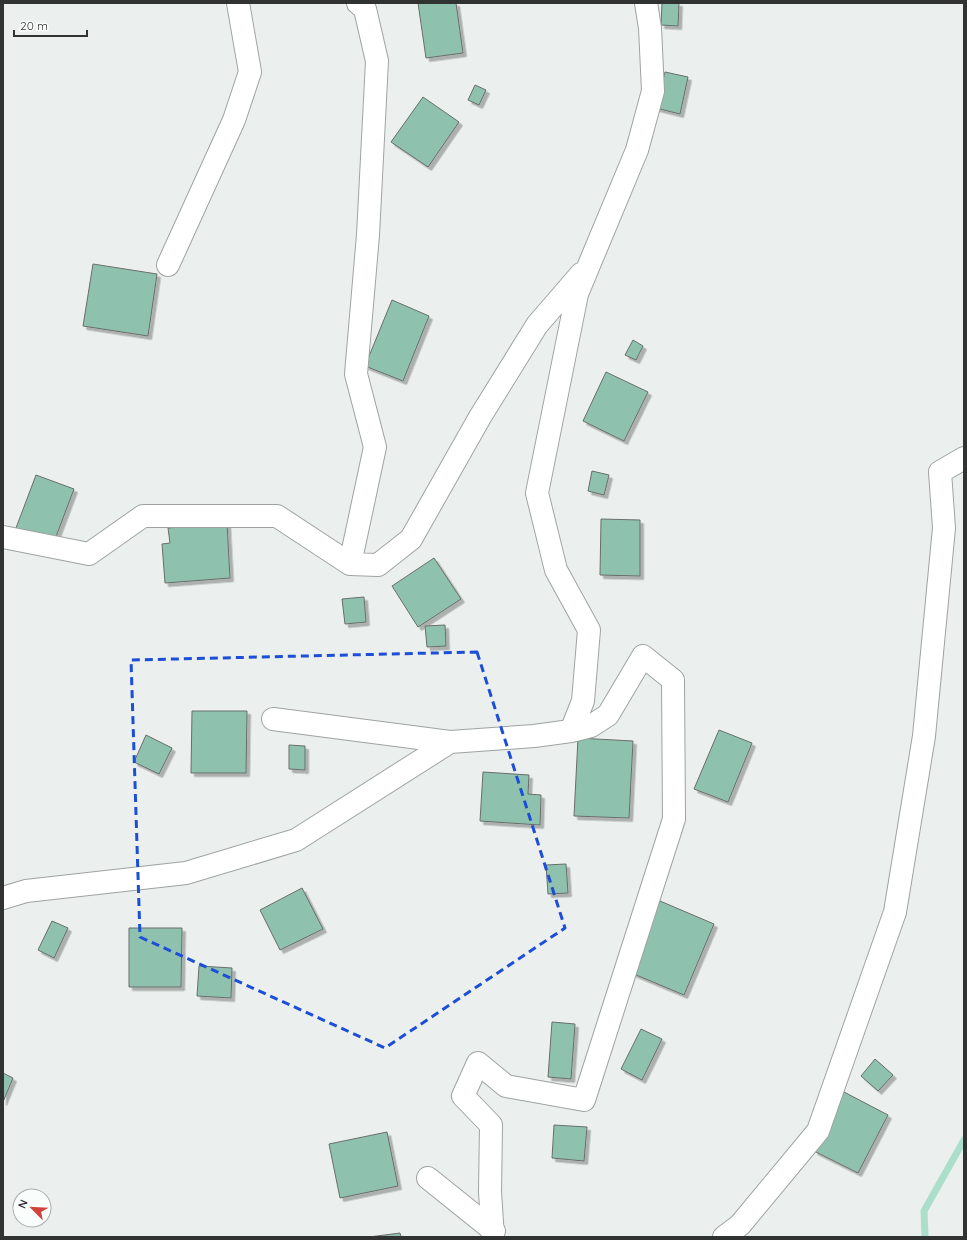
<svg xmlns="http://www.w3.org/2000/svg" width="967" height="1240" font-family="Quicksand,sans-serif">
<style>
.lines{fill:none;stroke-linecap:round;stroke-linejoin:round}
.stream{stroke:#abdfcc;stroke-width:7}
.building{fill:#8ec2af;stroke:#696d6b;filter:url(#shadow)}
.minor-casing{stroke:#9ea3a1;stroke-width:24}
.minor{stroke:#fff;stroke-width:22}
.marked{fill:none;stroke:#1d4ed8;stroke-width:3;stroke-dasharray:8 5;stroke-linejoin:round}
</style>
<defs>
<filter id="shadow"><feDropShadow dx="3.5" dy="3.5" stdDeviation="0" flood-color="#0004"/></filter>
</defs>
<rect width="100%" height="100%" fill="#ebf0ee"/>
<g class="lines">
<path class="stream" d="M925 1237 924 1211 964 1140"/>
</g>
<path class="building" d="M418 3H456L463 53 426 58Z
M662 3H679L678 26 661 25Z
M665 72 688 77 680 114 656 108Z
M475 85 486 90 479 105 468 100Z
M423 97 459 122 428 167 391 142Z
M93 264 157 274 148 336 83 326Z
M392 300 429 316 403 381 365 366Z
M633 340 643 346 636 360 625 355Z
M606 372 648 392 624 441 583 421Z
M592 471 609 475 604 495 588 491Z
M36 475 74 489 54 542 16 528Z
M601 519 640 520V576L600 575Z
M227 523 230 578 165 583 162 544 170 543 168 528Z
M434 558 461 599 418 627 392 586Z
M364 597 366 622 345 624 342 599Z
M445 625 446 646 427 647 425 626Z
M192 711H247L246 773H191Z
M719 730 752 743 728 802 694 789Z
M146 735 172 748 159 774 134 762Z
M578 738 633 741 629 818 574 816Z
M289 745 305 746V770L289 769Z
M483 772 529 775 528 794 541 795 540 825 480 821Z
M566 864 568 893 548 894 546 865Z
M302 888 323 929 280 950 260 910Z
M660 901 714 924 684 995 629 972Z
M52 921 68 928 54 958 38 950Z
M129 928H182L181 987H129Z
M199 966 232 968 231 998 197 996Z
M552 1022 575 1024 571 1079 548 1077Z
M641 1029 662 1039 642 1080 621 1069Z
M875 1059 893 1075 878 1091 861 1076Z
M3 1073 13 1078 3 1102Z
M844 1092 888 1115 858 1173 814 1151Z
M554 1125 587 1127 584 1161 552 1158Z
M387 1132 398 1186 340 1198 329 1144Z
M400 1233 401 1237H369Z"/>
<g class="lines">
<g class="minor-casing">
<path id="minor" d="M168 265 234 120 250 72 238 3
M3 537 89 554 143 516H277L350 564 378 565 411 539 480 417 537 325 581 274
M350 564 375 447 356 374 368 235 377 61 365 9 358 3
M273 719 450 742
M3 898 26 891 186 873 296 840 450 742 534 736 571 731 583 701 589 630 556 570 537 493 577 294 637 150 653 91 650 28 646 3
M428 1178 494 1231
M493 1237 490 1192 491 1125 463 1096 478 1063 506 1086 584 1100 674 819 673 680 643 656 608 715 591 726 571 731
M724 1237 740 1225 818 1131 895 912 924 736 944 528 940 472 964 458"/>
</g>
<use href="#minor" class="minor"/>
</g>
<path class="marked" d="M477 652 565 928 385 1048 140 937 131 660Z"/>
<rect width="967" height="1240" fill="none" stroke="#313332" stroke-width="8"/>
<g transform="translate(32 1208) rotate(294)"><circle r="19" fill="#f9fdfb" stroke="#a9acab"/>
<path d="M0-3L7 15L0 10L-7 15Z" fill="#d1433a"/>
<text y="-6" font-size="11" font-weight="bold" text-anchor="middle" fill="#313332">N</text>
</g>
<path d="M14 30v6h73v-6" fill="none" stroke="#313332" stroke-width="2"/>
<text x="20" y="30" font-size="12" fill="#313332" stroke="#f9fdfb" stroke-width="3" paint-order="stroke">20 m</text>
</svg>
